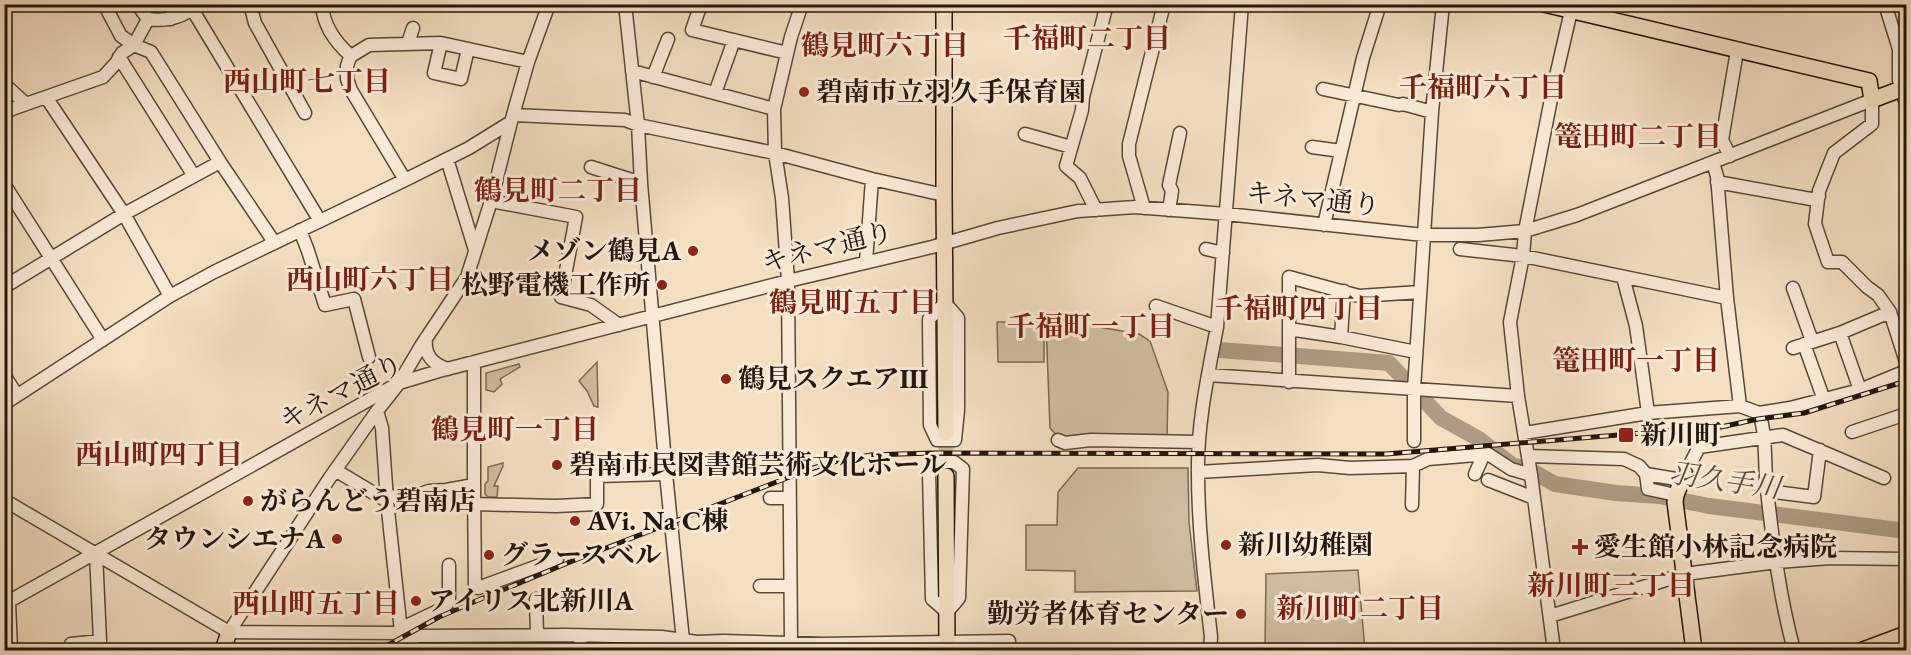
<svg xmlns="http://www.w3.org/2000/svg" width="1911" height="655" font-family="'EB Garamond','Noto Serif JP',serif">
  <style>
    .green { fill: #d0bda2; stroke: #7a6a56; stroke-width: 1.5 }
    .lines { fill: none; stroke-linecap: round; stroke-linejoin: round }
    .river { stroke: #ad9b83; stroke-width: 16 }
    .major-tunnel { stroke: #cab79d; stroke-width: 15; stroke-dasharray: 15 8; stroke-linecap: butt }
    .minor-casing { stroke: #574938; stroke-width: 15 }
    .major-casing { stroke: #23170b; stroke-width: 18 }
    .minor { stroke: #f8ead7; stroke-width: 12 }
    .major { stroke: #f4dfc1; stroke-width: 15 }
    .rail-casing { stroke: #23170b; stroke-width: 5 }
    .rail { stroke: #f8ead7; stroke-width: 3; stroke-dasharray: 9; stroke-linecap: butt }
    .poi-dot { fill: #8f2418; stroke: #f8ead7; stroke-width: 2 }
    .labels { text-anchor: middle; stroke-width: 6; stroke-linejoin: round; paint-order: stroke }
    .poi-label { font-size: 27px; font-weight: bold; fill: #23170b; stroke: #f8ead7; text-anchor: start }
    .street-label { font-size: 27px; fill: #23170b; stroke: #f8ead7 }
    .neighbourhood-label { font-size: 28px; font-weight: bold; fill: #7a1f14; stroke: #f8ead7 }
    .water-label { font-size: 28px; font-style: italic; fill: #5a4c3b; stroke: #f8ead7 }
  </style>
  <rect width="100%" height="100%" fill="#f4dfc1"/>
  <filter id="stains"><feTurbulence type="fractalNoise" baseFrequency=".00333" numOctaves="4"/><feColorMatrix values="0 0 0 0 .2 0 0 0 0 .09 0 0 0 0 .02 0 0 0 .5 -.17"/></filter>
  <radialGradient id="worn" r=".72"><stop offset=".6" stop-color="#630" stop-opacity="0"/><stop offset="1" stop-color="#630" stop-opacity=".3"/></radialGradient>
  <path class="green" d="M 997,322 L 1044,322 L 1044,362 L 998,362 Z
    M 1070,322 L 1139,334 L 1150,341 L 1168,392 L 1167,439 L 1059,438 L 1050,428 L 1046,324 Z
    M 597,362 L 598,407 L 594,406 L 587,391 L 579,381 Z
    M 519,364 L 520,367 L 500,379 L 502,384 L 494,392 L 486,390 L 486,373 Z
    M 503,463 L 503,466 L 494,486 L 498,486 L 497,497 L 488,497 L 485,494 L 485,484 L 488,481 L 488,467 Z
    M 1078,468 L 1188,468 L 1189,522 L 1197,591 L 1075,592 L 1075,571 L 1026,570 L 1026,525 L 1057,525 L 1058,492 Z
    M 1358,570 L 1365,650 L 1265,650 L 1266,574 Z"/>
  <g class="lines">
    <path class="river" d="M 1904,4 L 1906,11
      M 1220,350 L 1389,363 L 1441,418 L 1479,439 L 1513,466 L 1526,468 L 1555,484 L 1616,493 L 1659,496 L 1709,506 L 1906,531"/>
    <path class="major-tunnel" d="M 946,476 L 946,433"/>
    <g class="minor-casing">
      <path id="minor" d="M 137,4 L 148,19 C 167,22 183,17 198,5
        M 250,4 L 255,23 L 305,113
        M 322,4 C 323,25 336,43 351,56
        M 625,4 L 638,125 L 641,183 L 666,474 L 684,650
        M 701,4 L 692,30 L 787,53
        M 1885,4 L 1899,49 L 1899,80 L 1906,104
        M 192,9 L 320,221
        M 148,19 L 134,45 L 151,52 L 220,162 L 274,242
        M 171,19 L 174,4
        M 408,43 L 413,28
        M 441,43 L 434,73 L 461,79 L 468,49
        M 119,57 L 194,176
        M 632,71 L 774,109
        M 653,77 L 668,39
        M 4,84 L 26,104 L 46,97 L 124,214 L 170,296
        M 1323,89 L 1399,105 L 1403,104 L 1432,112
        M 715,93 L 734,40
        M 46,97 L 103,77 L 116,63 L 122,53 L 134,45 L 121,36 L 104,4
        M 4,112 L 26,104
        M 513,115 L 625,120 L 638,125 L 775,153 L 872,179 L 944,195
        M 1025,134 L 1071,147
        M 1312,147 L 1341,151
        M 1730,156 L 1722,140 L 1737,51
        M 447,159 L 475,250
        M 1713,163 L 1717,176 L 1727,298 L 1740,406
        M 591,167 L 641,183
        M 405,180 L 351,90 L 347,79 L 347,66 L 349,60 L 351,56 L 369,45 L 441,43 L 528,62
        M 1717,182 L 1811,199 L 1819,196
        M 4,184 L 103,340
        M 491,201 L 576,217 L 561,297 L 591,305 L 619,325
        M 1144,208 L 1129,156 L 1129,144 L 1164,4
        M 1096,210 L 1080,178 L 1066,166 L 1082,110 L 1083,97 L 1107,4
        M 1169,210 L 1172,191 L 1169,185 L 1180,133
        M 1324,225 L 1363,58 L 1380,4
        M 300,230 L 308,251 L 325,305 L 354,299 L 369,357
        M 1206,249 L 1223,253
        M 1460,249 L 1523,256 L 1727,298
        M 866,262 L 872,179
        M 1623,277 L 1636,326 L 1648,413
        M 4,287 L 124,214 L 220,162
        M 1793,288 L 1812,341
        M 945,303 L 958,318 L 958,410 L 955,440 L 937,440 L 930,425 L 929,319 Z
        M 1156,306 L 1217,327
        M 1289,329 L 1341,337 L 1416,352
        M 1840,333 L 1860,390
        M 1341,337 L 1344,291
        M 426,338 C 424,356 433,364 448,369
        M 1804,344 L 1824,400
        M 1793,348 L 1840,333 L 1890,312
        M 4,375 L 17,395
        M 1208,375 L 1518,396
        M 1289,382 L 1289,277 L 1359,296 L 1420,292
        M 4,404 L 170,296 L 214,272 L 405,180 L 469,148 L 511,122
        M 377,411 L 382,428 L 387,501 L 403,650
        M 1759,413 L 1790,408 L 1860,390 L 1906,371
        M 1852,432 L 1906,414
        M 1524,433 L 1648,413 L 1740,406 L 1759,413 C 1767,435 1764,466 1767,490 C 1773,544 1780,599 1794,650
        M 1058,440 L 1065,443 L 1091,440 L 1199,442
        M 1414,441 L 1414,389 L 1432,112 L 1443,4
        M 1528,456 L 1624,459 L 1639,466 L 1646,474 L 1648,489 L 1676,495
        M 937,462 L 954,462 L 963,469 L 959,598 L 947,612 L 932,599 L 929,472 Z
        M 1413,466 L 1428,459 L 1488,454 L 1511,469 L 1531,475
        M 335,470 L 387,501
        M 1198,472 L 1318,465 L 1350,468 L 1413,466 L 1412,505
        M 1475,474 L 1484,454
        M 1646,474 L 1682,480 L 1699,447 L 1783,435 L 1884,478
        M 1488,480 L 1534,498
        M 474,485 L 474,362
        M 1767,491 L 1814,497 L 1820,450
        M 387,497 L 420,494 L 429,491 L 446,490 L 474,485 L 475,587 L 478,588 L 557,559
        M 770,498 L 789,498
        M 4,500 L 229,632 L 402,633
        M 474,504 L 556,506 L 597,504 L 597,476 L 666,474
        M 760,586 L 789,586
        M 536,599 L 537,635
        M 9,602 L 11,650
        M 4,604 L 399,383 L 439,371 L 788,281 L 932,247 L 998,228 L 1078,211 L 1135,207 L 1226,214 L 1424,235 L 1478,235 L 1525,231 L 1577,215 L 1872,100 L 1872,124 L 1834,153 L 1819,191 L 1815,224 L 1828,262 L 1842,262 L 1867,287 L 1878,295 L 1890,312 L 1906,362
        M 1550,616 L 1685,574 L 1777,562 L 1830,558 L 1906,559
        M 402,628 L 444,608 L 449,601 L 449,565
        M 229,632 L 329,479 L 377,411 L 399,383 L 421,346 L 467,277 L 491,201 L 511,122 L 528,62 L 549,4
        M 580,636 L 581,650
        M 404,641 L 418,636 L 566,635 L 662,637 L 697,642 L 724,641 L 823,644 L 1009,641 L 1007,650
        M 791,642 L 788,281 L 782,198 L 775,153 L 774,109 L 791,37 L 802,4
        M 71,650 L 71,644 L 100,641 L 96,553
        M 1210,650 L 1211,637 C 1205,583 1198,528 1198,473 C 1197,424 1208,375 1217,327 L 1242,4
        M 1554,650 L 1531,475 L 1518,396 L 1510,322 L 1523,256 L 1525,231 L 1553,89 L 1571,11 L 1575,5"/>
    </g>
    <g class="major-casing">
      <path id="major" d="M 944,4 L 944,195 L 946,433
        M 1544,4 L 1869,81 L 1872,100 L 1906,87
        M 946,476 L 947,650
        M 1682,480 L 1676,495 L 1675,502 L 1694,650
        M 223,650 L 229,632
        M 1863,650 L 1906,634"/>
    </g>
    <use href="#minor" class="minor"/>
    <use href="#major" class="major"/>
    <g class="rail-casing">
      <path id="rail" d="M 1721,427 L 1758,419 L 1804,413 L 1906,381
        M 379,650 L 439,617 L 476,601 L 570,562 L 810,469 L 837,461 L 871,455 L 931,453 L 1386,454 L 1727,426"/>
    </g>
    <use href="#rail" class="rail"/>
  </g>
  <g class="poi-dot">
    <circle cx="804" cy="92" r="6"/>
    <circle cx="693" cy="251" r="6"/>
    <circle cx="662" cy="285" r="6"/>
    <circle cx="726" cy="379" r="6"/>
    <rect x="1618" y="427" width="16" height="16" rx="3"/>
    <circle cx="557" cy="465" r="6"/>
    <circle cx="248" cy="501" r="6"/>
    <circle cx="575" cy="521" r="6"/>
    <circle cx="337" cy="539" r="6"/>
    <circle cx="1226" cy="545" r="6"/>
    <path d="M1577 538h6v6h6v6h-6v6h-6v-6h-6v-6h6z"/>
    <circle cx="489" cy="555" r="6"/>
    <circle cx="416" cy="601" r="6"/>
    <circle cx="1241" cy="614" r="6"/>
  </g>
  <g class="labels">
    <g class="poi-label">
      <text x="816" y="101">碧南市立羽久手保育園</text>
      <text x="681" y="260" text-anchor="end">メゾン鶴見A</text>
      <text x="650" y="294" text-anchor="end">松野電機工作所</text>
      <text x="738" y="388">鶴見スクエアⅢ</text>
      <text x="1640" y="444">新川町</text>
      <text x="569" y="474">碧南市民図書館芸術文化ホール</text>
      <text x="260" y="510">がらんどう碧南店</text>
      <text x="587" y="530">AVi. Na C棟</text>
      <text x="325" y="548" text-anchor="end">タウンシエナA</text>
      <text x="1238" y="554">新川幼稚園</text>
      <text x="1594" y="556">愛生館小林記念病院</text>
      <text x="501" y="564">グラースベル</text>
      <text x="428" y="610">アイリス北新川A</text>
      <text x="1229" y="623" text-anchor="end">勤労者体育センター</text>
    </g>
    <g class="street-label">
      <text transform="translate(1313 199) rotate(6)" y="9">キネマ通り</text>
      <text transform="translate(827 247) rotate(-14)" y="9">キネマ通り</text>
      <text transform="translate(341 392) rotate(-27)" y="9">キネマ通り</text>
    </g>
    <g class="neighbourhood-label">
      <text x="1087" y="48">千福町二丁目</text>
      <text x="885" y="55">鶴見町六丁目</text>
      <text x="307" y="91">西山町七丁目</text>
      <text x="1483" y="97">千福町六丁目</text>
      <text x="1638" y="146">篭田町二丁目</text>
      <text x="558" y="200">鶴見町二丁目</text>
      <text x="370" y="289">西山町六丁目</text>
      <text x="853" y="312">鶴見町五丁目</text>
      <text x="1299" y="318">千福町四丁目</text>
      <text x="1091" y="336">千福町一丁目</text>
      <text x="1636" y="370">篭田町一丁目</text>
      <text x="515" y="439">鶴見町一丁目</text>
      <text x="159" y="464">西山町四丁目</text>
      <text x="1611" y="595">新川町三丁目</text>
      <text x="316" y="613">西山町五丁目</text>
      <text x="1360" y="618">新川町二丁目</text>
    </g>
    <g class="water-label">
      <text transform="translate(1725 480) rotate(8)" y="10">羽久手川</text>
    </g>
  </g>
  <rect width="1911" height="655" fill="none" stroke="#f4dfc1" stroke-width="24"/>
  <rect x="6" y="6" width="1899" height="643" fill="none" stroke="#23170b" stroke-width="3"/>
  <rect x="12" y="12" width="1887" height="631" fill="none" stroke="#23170b" stroke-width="1.5"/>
  <rect width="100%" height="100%" filter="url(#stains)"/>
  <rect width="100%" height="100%" fill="url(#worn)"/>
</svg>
